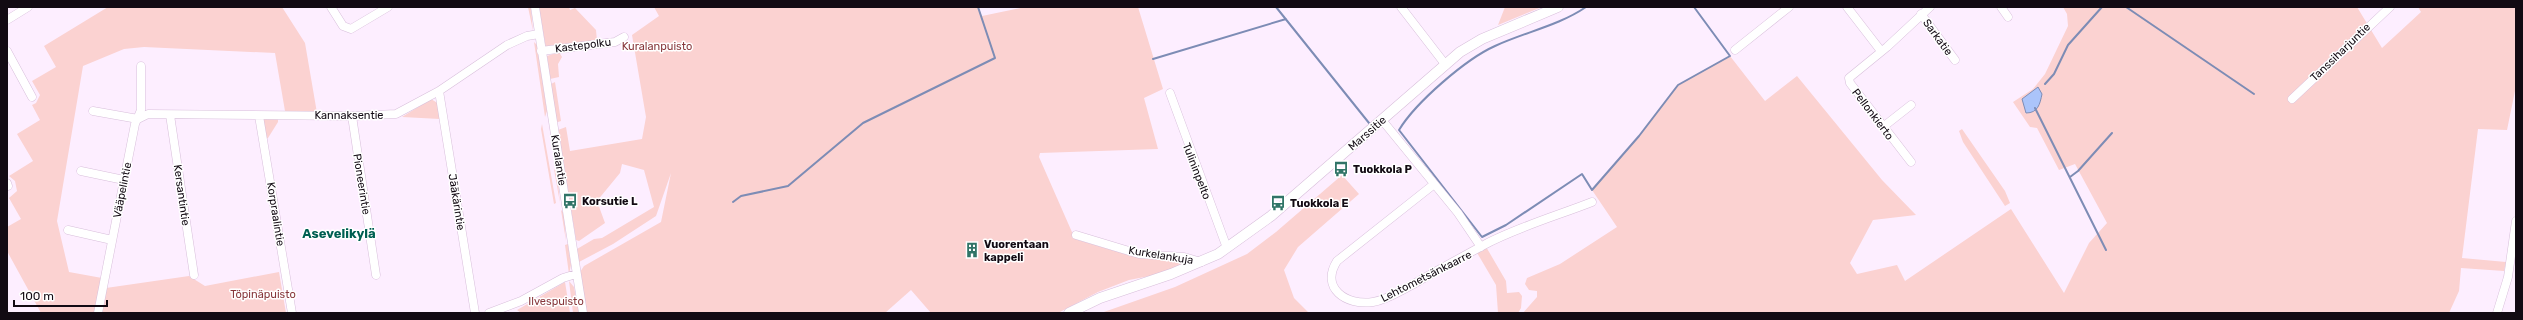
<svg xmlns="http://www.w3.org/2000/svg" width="2523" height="320" font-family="Rubik,sans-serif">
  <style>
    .green { fill: #fbd2d1 }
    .water { fill: #abc4fa; stroke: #7d8cb5 }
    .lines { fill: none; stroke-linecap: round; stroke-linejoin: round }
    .stream { stroke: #7d8cb5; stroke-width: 2 }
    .minor-casing { stroke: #d8bfdb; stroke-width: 9 }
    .major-casing { stroke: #d8bfdb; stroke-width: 11 }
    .minor { stroke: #fff; stroke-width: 8 }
    .major { stroke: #fff; stroke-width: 10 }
    .labels { text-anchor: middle; stroke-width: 3; stroke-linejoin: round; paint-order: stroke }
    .street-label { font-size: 11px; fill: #120a13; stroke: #fff }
    .park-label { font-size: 11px; fill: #88383c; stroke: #fff }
    .poi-label { font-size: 11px; font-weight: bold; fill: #120a13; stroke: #fff; text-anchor: start }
    .quarter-label { font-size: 13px; font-weight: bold; fill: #006052; stroke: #fff }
  </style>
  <rect width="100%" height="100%" fill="#fdeeff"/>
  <path class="green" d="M 108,7 L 282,7 L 305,43 L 317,113 L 285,111 L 275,53 L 144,47 L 124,49 L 83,66 L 57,221 L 69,272 L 102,278 L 96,313 L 41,313 L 7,251 L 7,227 L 21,219 L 9,198 L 17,191 L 15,181 L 9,176 L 33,161 L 17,134 L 40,120 L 32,105 L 36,103 L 40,95 L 32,81 L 56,67 L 44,46 Z
    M 528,7 L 531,7 L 533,31 Z
    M 539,7 L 569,7 L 570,10 L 575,8 L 596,30 L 597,41 L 546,49 Z
    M 654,7 L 978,7 L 982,16 L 1025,7 L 1138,7 L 1163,89 L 1144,98 L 1158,149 L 1040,153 L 1039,157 L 1075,239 L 1135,257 L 1190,261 L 1160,274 L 1129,280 L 1098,292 L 1058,313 L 931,313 L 911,290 L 885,313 L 586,313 L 580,272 L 584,266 L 661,222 L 671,173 L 656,216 L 613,244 L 579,262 L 575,254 L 577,249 L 594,239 L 602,238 L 654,207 L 644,170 L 622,164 L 620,173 L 597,201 L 605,223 L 579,241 L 576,240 L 558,130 L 566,127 L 570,151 L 642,139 L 646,117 L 632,35 L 659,16 Z
    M 1505,7 L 1542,7 L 1498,25 Z
    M 2063,7 L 2357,7 L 2382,48 L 2421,12 L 2418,7 L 2516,7 L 2516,86 L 2507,130 L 2478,129 L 2462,258 L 2506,262 L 2504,271 L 2461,268 L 2459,291 L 2449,313 L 1523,313 L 1537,297 L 1537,291 L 1529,290 L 1525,284 L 1527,278 L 1560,264 L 1617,227 L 1592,190 L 1639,136 L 1678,85 L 1730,56 L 1765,101 L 1797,76 L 1882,180 L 1916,215 L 1873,220 L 1850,263 L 1857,274 L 1897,265 L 1905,281 L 2011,209 L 2064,293 L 2089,243 L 2107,223 L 2075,164 L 2059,170 L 2037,128 L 2030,127 L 2013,102 L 2033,89 L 2045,74 L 2068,26 L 2067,14 Z
    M 534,42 L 537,45 L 547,111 L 545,117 Z
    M 559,52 L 562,57 L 558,64 L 559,77 L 550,79 L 547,56 Z
    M 555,82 L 561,121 L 558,122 L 556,121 L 551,84 Z
    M 431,99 L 439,104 L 440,119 L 402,117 Z
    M 259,116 L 278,116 L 278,122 L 268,138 L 264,140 Z
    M 542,124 L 556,203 L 554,204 L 541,129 Z
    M 1962,129 L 2005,191 L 2010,203 L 2005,206 L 1963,142 L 1959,131 Z
    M 554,169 L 557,172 L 560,203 Z
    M 1342,175 L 1359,194 L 1298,247 L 1284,270 L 1294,298 L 1309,313 L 1101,313 L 1175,287 L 1247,254 L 1276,232 Z
    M 561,210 L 564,213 L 566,241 Z
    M 568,244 L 571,265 L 569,274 L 565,245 Z
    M 1485,245 L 1506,281 L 1507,293 L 1519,292 L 1522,296 L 1521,308 L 1518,313 L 1498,313 L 1496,285 L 1476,251 Z
    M 279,272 L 286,313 L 101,313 L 106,288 L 189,276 L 205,286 Z
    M 569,281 L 574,287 L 579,313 L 573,313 Z
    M 565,282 L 570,313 L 521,313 L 517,310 Z"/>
  <path class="water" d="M 2038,87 L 2042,94 C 2040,104 2038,113 2026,113 L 2022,99 Z"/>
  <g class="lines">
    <path class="stream" d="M 1276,7 L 1369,123
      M 1586,7 C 1558,26 1525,32 1495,46 C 1466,59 1416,102 1399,130 L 1482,237 L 1506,225 L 1582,174 L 1592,190 L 1639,136 L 1678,85 L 1730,56 L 1694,7
      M 2126,7 L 2254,94
      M 1153,59 L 1286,19
      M 2045,84 L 2054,74 L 2068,45 L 2102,7
      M 2035,108 L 2106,250
      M 2070,177 L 2078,171 L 2112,133
      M 733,202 L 741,196 L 788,186 L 863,123 L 995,58 L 978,7"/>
    <g class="minor-casing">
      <path id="minor" d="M 331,7 L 343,26 L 351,29 L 388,7
        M 535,7 L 583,313
        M 1401,7 L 1445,64
        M 1847,7 L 1881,51
        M 2001,7 L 2008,17
        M 1921,14 L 1955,60
        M 7,20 L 28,7
        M 1735,50 L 1789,7
        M 7,51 L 32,97
        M 541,51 L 615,42 L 624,37
        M 439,91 L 475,313
        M 1170,93 L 1227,248
        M 2292,99 L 2390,7
        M 93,111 L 138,119 L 148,114 L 352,116 L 396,114 L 439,91 L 507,45 L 527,36 L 539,34
        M 170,115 L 194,275
        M 259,116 L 292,313
        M 352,116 L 376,275
        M 1382,120 L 1458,213 L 1481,247
        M 1883,127 L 1911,105
        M 1911,162 L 1850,83 L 1849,78 L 1887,47 L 1930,7
        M 81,171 L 124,180
        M 7,183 L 8,186
        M 1433,185 L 1337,261 C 1320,288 1346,306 1373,302 C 1387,300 1400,291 1412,285 C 1436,271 1460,258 1484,245 C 1515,228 1559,215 1592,202
        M 68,230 L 112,240
        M 1076,235 L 1139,254 L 1184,257 L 1201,262
        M 98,313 L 135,124 L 141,110 L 141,66
        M 489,313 L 521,301 L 563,278 L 576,274
        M 2497,313 L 2508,277 L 2516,221"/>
    </g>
    <g class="major-casing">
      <path id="major" d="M 1069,313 L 1100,298 L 1171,274 L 1218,254 L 1271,216 L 1460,52 L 1482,39 L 1558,7"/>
    </g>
    <use href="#minor" class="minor"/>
    <use href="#major" class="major"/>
  </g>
  <defs>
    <g id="bus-bare" transform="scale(1.2)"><path d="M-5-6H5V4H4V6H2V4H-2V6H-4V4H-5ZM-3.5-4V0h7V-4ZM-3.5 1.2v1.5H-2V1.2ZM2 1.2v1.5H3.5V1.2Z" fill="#307467" stroke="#fff" stroke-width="2.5" paint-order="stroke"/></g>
    <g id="building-bare" transform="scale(1.2)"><path d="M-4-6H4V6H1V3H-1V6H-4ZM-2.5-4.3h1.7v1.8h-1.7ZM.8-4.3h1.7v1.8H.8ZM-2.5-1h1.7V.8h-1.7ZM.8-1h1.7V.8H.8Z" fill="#307467" stroke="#fff" stroke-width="2.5" paint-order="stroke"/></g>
  </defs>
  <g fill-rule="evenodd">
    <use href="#bus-bare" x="1341" y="169"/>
    <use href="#bus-bare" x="570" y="201"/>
    <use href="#bus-bare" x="1278" y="203"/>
    <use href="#building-bare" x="972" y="250"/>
  </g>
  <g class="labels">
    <g class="street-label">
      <text transform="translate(1938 37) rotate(54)" y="4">Sarkatie</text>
      <text transform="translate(583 45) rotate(-7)" y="4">Kastepolku</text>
      <text transform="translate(2340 52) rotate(-44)" y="4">Tanssiharjuntie</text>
      <text transform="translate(1873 114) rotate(53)" y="4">Pellonkierto</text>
      <text x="349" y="119">Kannaksentie</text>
      <text transform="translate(1367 133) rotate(-41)" y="4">Marssitie</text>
      <text transform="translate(559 160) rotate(81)" y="4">Kuralantie</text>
      <text transform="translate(1197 171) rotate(69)" y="4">Tulininpelto</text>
      <text transform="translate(362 184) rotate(81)" y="4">Pioneerintie</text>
      <text transform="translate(122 190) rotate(-79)" y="4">Vääpelintie</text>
      <text transform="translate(182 195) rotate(82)" y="4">Kersantintie</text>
      <text transform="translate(457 202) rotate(81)" y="4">Jääkärintie</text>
      <text transform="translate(276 214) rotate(81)" y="4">Korpraalintie</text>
      <text transform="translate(1161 255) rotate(9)" y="4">Kurkelankuja</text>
      <text transform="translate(1426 276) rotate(-27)" y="4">Lehtometsänkaarre</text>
    </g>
    <g class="park-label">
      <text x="657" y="50">Kuralanpuisto</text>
      <text x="263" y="298">Töpinäpuisto</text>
      <text x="556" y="305">Ilvespuisto</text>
    </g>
    <g class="poi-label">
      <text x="1353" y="173">Tuokkola P</text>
      <text x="582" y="205">Korsutie L</text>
      <text x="1290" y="207">Tuokkola E</text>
      <text x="984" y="248">Vuorentaan<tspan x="984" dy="13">kappeli</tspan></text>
    </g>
    <g class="quarter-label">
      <text x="339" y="238">Asevelikylä</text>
    </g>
  </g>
  <rect width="2523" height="320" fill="none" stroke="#120a13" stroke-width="16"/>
  <path d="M14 300v6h93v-6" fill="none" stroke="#120a13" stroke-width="2"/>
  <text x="20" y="300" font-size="12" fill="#120a13" stroke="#ffffff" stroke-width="3" paint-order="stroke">100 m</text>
</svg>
